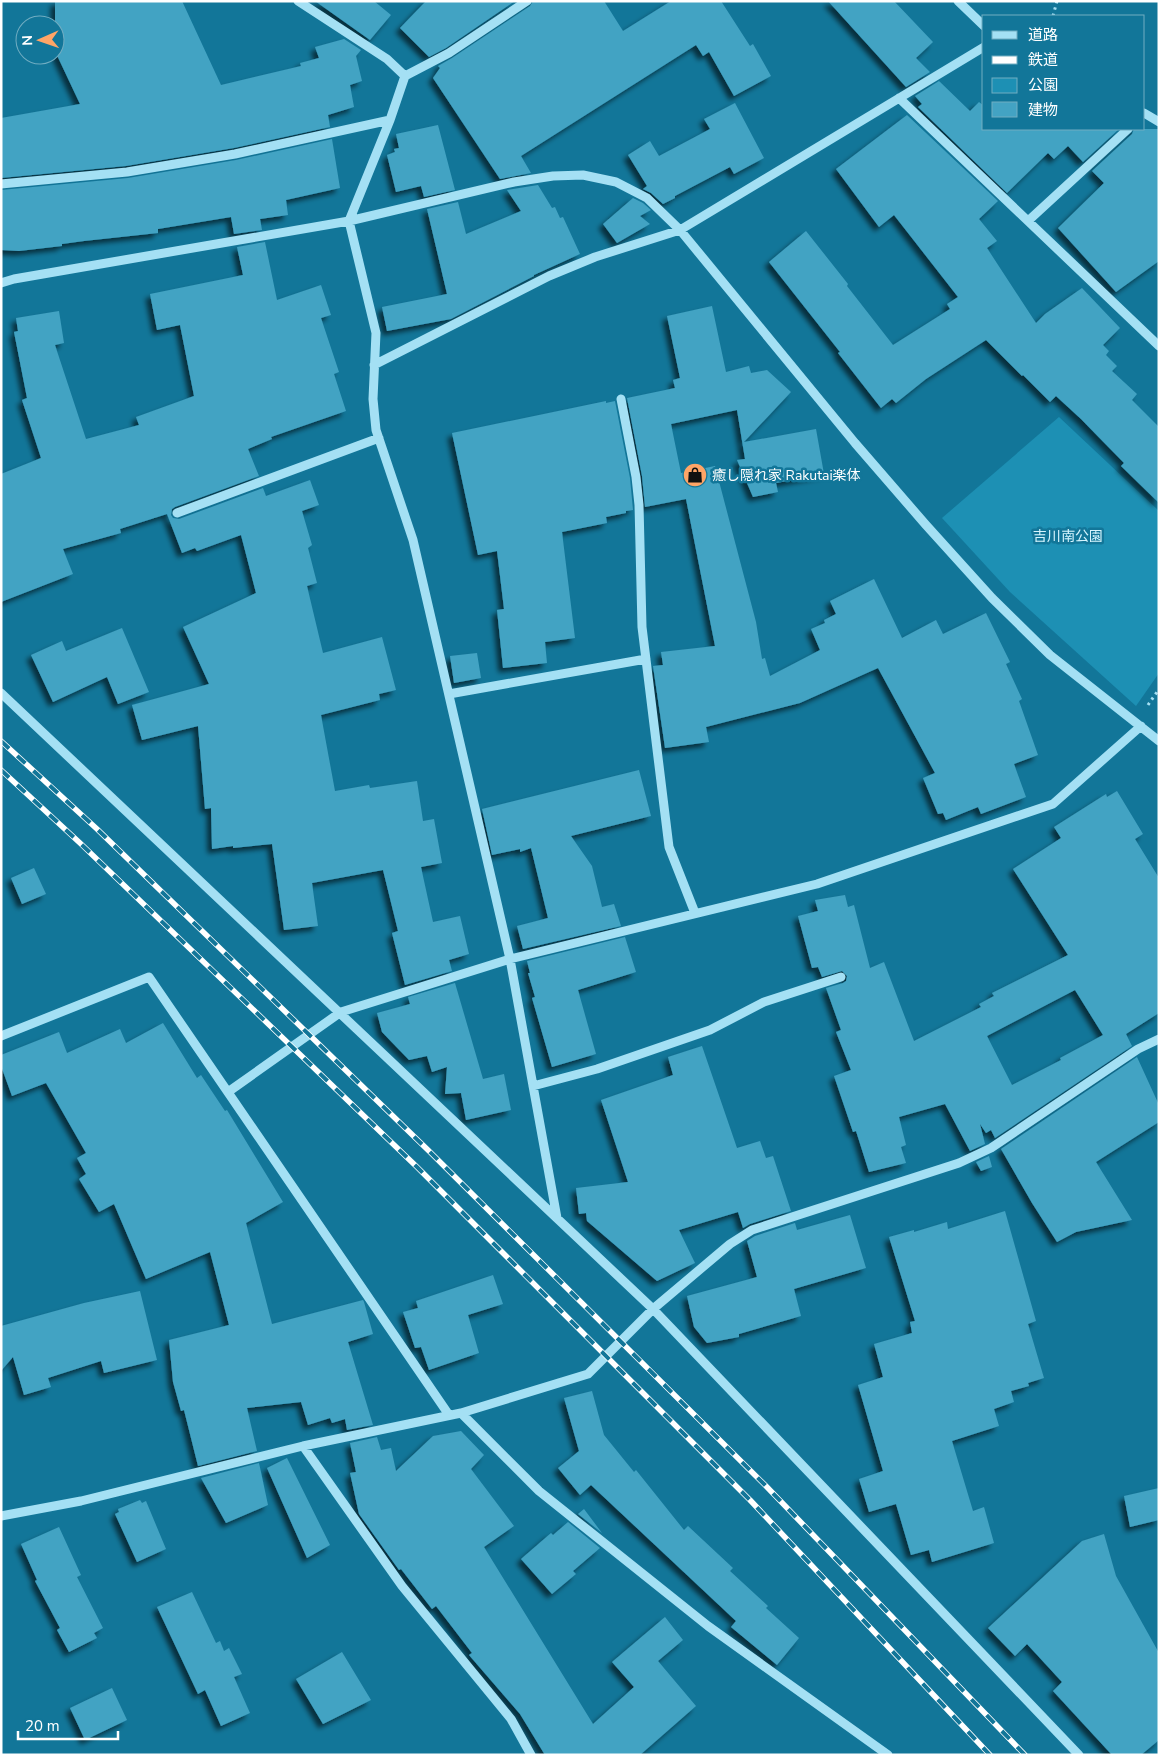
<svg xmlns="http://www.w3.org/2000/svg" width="1160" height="1756" font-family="'Nunito Sans','Noto Sans JP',sans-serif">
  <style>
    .green { fill: #1d90b4 }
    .building { fill: #43a3c3; fill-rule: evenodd; filter: url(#shadow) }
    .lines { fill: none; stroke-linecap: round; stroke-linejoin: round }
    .path { stroke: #a4e0f4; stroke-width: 3; stroke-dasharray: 2.5 4; stroke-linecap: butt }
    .minor { stroke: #a4e0f4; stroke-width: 9 }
    .rail-casing { stroke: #fff; stroke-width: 5.5 }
    .rail { stroke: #127699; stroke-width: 4; stroke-dasharray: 11; stroke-linecap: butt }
    .labels { text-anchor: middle; stroke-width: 5; stroke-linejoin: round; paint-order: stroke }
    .poi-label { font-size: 14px; fill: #fff; stroke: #127699; text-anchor: start }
    .park-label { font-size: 14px; fill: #d6f5fe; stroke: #127699 }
  </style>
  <defs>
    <filter id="shadow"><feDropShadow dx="-4.5" dy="4.5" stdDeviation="2.5" flood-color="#0009"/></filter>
  </defs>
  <rect width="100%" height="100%" fill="#127699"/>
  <path class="green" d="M 1059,417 L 1159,511 L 1159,673 L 1136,706 L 1010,592 L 942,518 Z"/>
  <path class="building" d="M 55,1 L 182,1 L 221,85 L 301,66 L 300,63 L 319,58 L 315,47 L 344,39 L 361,50 L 356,56 L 362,81 L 350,85 L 354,107 L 328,115 L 330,127 L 234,148 L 126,166 L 1,178 L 1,118 L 80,104 L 55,51 Z
    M 315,1 L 374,1 L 391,15 L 370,40 Z
    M 426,1 L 515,1 L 446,48 L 429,57 L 400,28 Z
    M 533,1 L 604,1 L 623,31 L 671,1 L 721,1 L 750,46 L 753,44 L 771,76 L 734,96 L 709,52 L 703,56 L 696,45 L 521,156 L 531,173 L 500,179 L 433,78 L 440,68 L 438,66 L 452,58 L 530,6 Z
    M 828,1 L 894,1 L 933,42 L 916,58 L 930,72 L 906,87 Z
    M 939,81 L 970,111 L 979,102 L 984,106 L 984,129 L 1006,129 L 1007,130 L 1008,129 L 1119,129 L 1083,162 L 1068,146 L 1054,159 L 1048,153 L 1007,193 L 918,107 L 922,104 L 915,96 Z
    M 735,103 L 764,158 L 734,174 L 730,167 L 675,196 L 675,198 L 663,204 L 651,193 L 643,189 L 647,186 L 628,155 L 650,141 L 659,156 L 710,129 L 704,119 Z
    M 907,115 L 998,201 L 979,219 L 997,241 L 987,248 L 1036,323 L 1045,314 L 1082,288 L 1120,328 L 1103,345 L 1109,351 L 1106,355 L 1117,366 L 1112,371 L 1137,394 L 1132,400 L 1159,427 L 1159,503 L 1121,466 L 1124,463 L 1081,419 L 1056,396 L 1050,402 L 1023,375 L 1022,376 L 986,340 L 926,379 L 896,403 L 892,399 L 881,408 L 838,353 L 840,352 L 769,262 L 806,231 L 848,284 L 847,286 L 893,345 L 950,309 L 947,304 L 958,297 L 894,215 L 879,227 L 836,169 Z
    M 438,125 L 455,190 L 424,197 L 421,186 L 396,192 L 387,155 L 395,152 L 394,149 L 399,148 L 396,134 Z
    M 1134,129 L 1159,129 L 1159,261 L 1116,292 L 1058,228 L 1104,183 L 1092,171 L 1132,134 Z
    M 332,139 L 340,188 L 286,200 L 288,215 L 260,219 L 262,230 L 234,234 L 231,217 L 158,229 L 158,233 L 84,241 L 62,244 L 62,246 L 19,251 L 1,250 L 1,190 L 128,178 L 236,160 Z
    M 538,185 L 552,208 L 555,207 L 560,218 L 563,217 L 580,254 L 534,275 L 534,276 L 451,319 L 387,331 L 382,307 L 447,294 L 427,209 L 458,202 L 466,234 L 521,211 L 507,190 Z
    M 633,198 L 643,203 L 651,210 L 640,216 L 650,224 L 617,243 L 603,224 Z
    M 265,242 L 277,300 L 321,285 L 331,315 L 321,318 L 339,372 L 334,374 L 346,411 L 271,437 L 272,439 L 248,449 L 259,476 L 175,507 L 172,509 L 171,515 L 173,518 L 179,519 L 263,488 L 266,496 L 310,480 L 319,505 L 302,511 L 312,545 L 308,548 L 317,583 L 307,586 L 323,653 L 382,637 L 396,690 L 379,694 L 380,700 L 321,715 L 335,791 L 369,785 L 370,788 L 417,781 L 423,821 L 434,819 L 442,863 L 421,867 L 433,922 L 460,916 L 469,954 L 449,960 L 452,971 L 405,985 L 392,933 L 398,931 L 383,870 L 312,883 L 318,926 L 284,930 L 272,844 L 233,848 L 233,846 L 212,849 L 211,808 L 205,809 L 198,726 L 142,740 L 132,705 L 209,684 L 183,627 L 256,593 L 241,535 L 197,551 L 195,548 L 182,553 L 167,514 L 120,529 L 121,533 L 63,549 L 73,574 L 1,602 L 1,474 L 41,458 L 22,400 L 27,398 L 14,332 L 18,331 L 16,318 L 59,311 L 64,343 L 55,345 L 86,439 L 139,425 L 136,417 L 194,396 L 180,325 L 157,330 L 150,294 L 243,275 L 237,247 Z
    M 712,306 L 726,372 L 749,366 L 751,373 L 767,370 L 791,392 L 744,442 L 816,429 L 824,474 L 776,483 L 778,492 L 753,497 L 737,460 L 745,459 L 737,410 L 671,424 L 681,473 L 715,466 L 756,622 L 762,659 L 765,658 L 770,676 L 820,650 L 811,629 L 825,623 L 824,620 L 836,614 L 830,601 L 874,579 L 902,638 L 936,620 L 943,634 L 986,613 L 1010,662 L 1006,664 L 1022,699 L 1019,701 L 1038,755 L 1014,764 L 1026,797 L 981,814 L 978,807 L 946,820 L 943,813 L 938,814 L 923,778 L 935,773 L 878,668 L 800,703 L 706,727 L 709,742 L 665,748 L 653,666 L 663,665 L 661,652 L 715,646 L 686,499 L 645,507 L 642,476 L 627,398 L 675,388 L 673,380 L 680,378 L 667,316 Z
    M 606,401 L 606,403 L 615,401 L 630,478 L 633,510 L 626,511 L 626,513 L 606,517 L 607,523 L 562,532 L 575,638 L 545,642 L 547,663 L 503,668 L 497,610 L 504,609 L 497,551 L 478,555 L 452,433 Z
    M 122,628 L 149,692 L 118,704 L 107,677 L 53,702 L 31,655 L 62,641 L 66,651 Z
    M 477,653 L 481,678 L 454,683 L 450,656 Z
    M 639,770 L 651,816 L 571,836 L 592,866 L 602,907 L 614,904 L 621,926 L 523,949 L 517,926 L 548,918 L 531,848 L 520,852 L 520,849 L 492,855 L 482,809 Z
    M 1117,791 L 1143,834 L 1135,839 L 1159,878 L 1159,1013 L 1126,1034 L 1132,1046 L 995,1138 L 991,1130 L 986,1133 L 980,1124 L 985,1144 L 970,1151 L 945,1104 L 899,1117 L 906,1145 L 901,1147 L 906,1163 L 869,1172 L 856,1131 L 853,1132 L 834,1076 L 851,1070 L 836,1032 L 841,1030 L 826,988 L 843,983 L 846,981 L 847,976 L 842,971 L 822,977 L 818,967 L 812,968 L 798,916 L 818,911 L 815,900 L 845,895 L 848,907 L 854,905 L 870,968 L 884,962 L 914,1041 L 981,1007 L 979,1004 L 994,996 L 992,993 L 1068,955 L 1013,869 L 1061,838 L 1054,827 L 1106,794 L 1107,797 ZM 1075,990 L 1103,1035 L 1060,1058 L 1061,1060 L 1012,1085 L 987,1036 Z
    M 34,868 L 46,894 L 22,904 L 11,878 Z
    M 625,937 L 636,972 L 578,990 L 596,1054 L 552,1067 L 532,998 L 535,997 L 528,973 L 530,973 L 527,961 Z
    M 455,983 L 483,1079 L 504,1074 L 511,1110 L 466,1120 L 461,1093 L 445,1094 L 447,1067 L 432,1072 L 427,1056 L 409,1060 L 382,1032 L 377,1013 L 410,1004 L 408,997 Z
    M 163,1023 L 197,1078 L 201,1075 L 225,1111 L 227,1110 L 283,1202 L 246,1223 L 272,1324 L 363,1300 L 364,1302 L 373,1334 L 348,1342 L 373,1425 L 347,1430 L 345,1419 L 332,1423 L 330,1418 L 308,1425 L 301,1402 L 247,1408 L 257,1451 L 198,1466 L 184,1410 L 181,1411 L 173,1382 L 169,1340 L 229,1325 L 210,1252 L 146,1279 L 114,1204 L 99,1212 L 79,1179 L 86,1174 L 77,1158 L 86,1153 L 46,1083 L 12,1096 L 1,1066 L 1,1055 L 59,1032 L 67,1053 L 120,1029 L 126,1043 Z
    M 702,1046 L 737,1148 L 760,1141 L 766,1158 L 773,1156 L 791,1211 L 750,1224 L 743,1228 L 738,1212 L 679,1230 L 695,1263 L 657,1281 L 587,1221 L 586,1213 L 579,1214 L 576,1188 L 628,1182 L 601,1100 L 673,1075 L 668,1057 Z
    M 1137,1057 L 1159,1105 L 1159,1122 L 1096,1162 L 1132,1220 L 1076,1232 L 1057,1242 L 1032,1203 L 1001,1149 Z
    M 989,1156 L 992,1167 L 981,1171 L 976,1162 Z
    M 1005,1211 L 1036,1321 L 1028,1324 L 1044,1378 L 1028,1383 L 1029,1386 L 1011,1391 L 1014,1402 L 994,1409 L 999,1426 L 952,1441 L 973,1511 L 984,1507 L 994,1543 L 932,1562 L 929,1550 L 911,1555 L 896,1504 L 869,1512 L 859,1479 L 883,1471 L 858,1385 L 883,1377 L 874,1344 L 912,1333 L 910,1322 L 915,1321 L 889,1237 L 914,1230 L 914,1232 L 947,1222 L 948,1229 Z
    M 850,1215 L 866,1268 L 794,1289 L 801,1316 L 739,1334 L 739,1337 L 707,1343 L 694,1327 L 687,1296 L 757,1277 L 747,1241 L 755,1236 L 795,1223 L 797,1230 Z
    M 493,1275 L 503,1304 L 468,1315 L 479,1353 L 429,1370 L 421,1347 L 415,1348 L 403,1312 L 418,1308 L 416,1301 Z
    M 140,1291 L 157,1360 L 104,1373 L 101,1361 L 48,1378 L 51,1387 L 24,1395 L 13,1357 L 1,1371 L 1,1326 L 84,1303 Z
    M 592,1391 L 604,1435 L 634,1472 L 636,1470 L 684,1530 L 688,1526 L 733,1568 L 730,1571 L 768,1606 L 766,1608 L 799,1638 L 777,1665 L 731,1627 L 736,1621 L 591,1485 L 580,1495 L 558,1468 L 579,1451 L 564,1398 Z
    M 461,1431 L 484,1455 L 471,1469 L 514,1526 L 484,1547 L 593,1724 L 634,1687 L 612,1662 L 665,1617 L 683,1640 L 658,1661 L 696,1706 L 640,1755 L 545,1755 L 520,1714 L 469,1655 L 472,1653 L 436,1606 L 432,1609 L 401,1569 L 399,1570 L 359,1514 L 350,1473 L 356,1472 L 350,1443 L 377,1437 L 381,1450 L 391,1448 L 396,1471 L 433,1436 Z
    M 287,1458 L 330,1545 L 307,1558 L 267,1468 Z
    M 259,1463 L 268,1505 L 226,1523 L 201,1478 Z
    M 1159,1488 L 1159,1520 L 1130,1527 L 1124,1496 Z
    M 140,1500 L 142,1503 L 146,1501 L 166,1549 L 137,1562 L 115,1514 L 119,1512 L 118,1509 Z
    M 584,1509 L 602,1533 L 578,1514 Z
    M 568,1522 L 600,1548 L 573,1571 L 576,1574 L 552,1594 L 521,1559 L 551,1533 L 553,1535 Z
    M 59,1527 L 81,1575 L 77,1577 L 103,1628 L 94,1633 L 97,1638 L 69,1652 L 57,1630 L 60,1628 L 35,1581 L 37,1580 L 21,1544 Z
    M 1104,1534 L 1116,1576 L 1159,1653 L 1159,1740 L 1141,1755 L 1112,1755 L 1053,1691 L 1062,1682 L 1027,1644 L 1015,1656 L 988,1628 L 1082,1541 Z
    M 192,1592 L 216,1643 L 220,1641 L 224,1651 L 229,1648 L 242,1674 L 234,1677 L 250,1713 L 221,1726 L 205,1690 L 198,1694 L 157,1607 Z
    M 342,1652 L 371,1700 L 323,1724 L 296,1679 Z
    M 112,1688 L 127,1720 L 85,1740 L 70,1708 Z"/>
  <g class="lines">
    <path class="path" d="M 1053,16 L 1057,1
      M 1148,705 L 1159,689"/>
    <path class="minor" d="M 298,1 L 387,59 L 405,76 L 390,120 L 349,221 L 376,333 L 373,399 L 376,430 L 413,540 L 510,959 L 557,1218
      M 958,1 L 984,26
      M 405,76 L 449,53 L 527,1
      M 899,98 L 1159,346
      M 1144,113 L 1159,122
      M 1,184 L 127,172 L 235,154 L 390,120
      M 1028,221 L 1128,129
      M 1,283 L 14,279 L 349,221 L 514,182 L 553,176 L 583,175 L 616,182 L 647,198 L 680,230 L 855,443 L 926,525 L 992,598 L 1050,655 L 1159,741
      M 374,365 L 549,276 L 595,257 L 680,230 L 984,47
      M 621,399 L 636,477 L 639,505 L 642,627 L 669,847 L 695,913
      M 177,513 L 379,438
      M 1,693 L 653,1309 L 1079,1755
      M 449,694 L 646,659
      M 1,1036 L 149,977 L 449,1415
      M 533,1086 L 597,1069 L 710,1030 L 764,1002 L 841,977
      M 228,1092 L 341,1012 L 510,959 L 817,884 L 1053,804 L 1141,726
      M 461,1413 L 539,1491 L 708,1626 L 888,1755
      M 303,1446 L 402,1586 L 511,1719 L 531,1755
      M 1,1516 L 81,1501 L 303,1446 L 461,1413 L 588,1374 L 653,1309 L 730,1244 L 752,1230 L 959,1163 L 991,1148 L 1138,1049 L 1159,1039"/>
    <g class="rail-casing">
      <path id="rail" d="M 1,741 L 97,829 L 429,1151 L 765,1485 L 1025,1755
        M 1,770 L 80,843 L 417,1167 L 750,1500 L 990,1755"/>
    </g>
    <use href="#rail" class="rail"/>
  </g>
  <defs>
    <g id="shop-disc" transform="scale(1.25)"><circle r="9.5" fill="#ffa567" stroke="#127699"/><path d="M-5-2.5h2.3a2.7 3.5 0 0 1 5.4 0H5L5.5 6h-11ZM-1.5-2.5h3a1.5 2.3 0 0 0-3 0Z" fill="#111"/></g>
  </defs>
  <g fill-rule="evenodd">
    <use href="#shop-disc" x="695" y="475"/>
  </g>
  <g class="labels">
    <g class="poi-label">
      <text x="712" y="480">癒し隠れ家 Rakutai楽体</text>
    </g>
    <g class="park-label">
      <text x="1068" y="541">吉川南公園</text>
    </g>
  </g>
  <rect width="1160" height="1756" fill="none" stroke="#ffffff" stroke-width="5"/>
  <rect x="982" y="15" width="162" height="115" fill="#127699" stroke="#71adc2"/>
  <rect x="992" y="31" width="25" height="8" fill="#a4e0f4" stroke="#71adc2"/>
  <text x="1028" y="40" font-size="15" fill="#ffffff">道路</text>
  <rect x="992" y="56" width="25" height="8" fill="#ffffff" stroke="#71adc2"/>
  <text x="1028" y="65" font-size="15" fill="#ffffff">鉄道</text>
  <rect x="992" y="78" width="25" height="15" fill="#1d90b4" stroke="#71adc2"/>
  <text x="1028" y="90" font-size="15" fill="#ffffff">公園</text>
  <rect x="992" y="102" width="25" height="15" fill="#43a3c3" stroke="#71adc2"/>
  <text x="1028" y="115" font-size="15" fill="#ffffff">建物</text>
  <g transform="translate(40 40) rotate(268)"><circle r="24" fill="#127699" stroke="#71adc2"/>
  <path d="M0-4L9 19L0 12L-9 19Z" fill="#ffa567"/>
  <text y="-8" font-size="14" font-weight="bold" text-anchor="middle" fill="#ffffff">N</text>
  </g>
  <path d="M18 1731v8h100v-8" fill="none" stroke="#ffffff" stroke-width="2.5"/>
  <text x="25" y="1731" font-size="15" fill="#ffffff" stroke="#127699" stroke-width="4" paint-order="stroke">20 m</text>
</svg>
